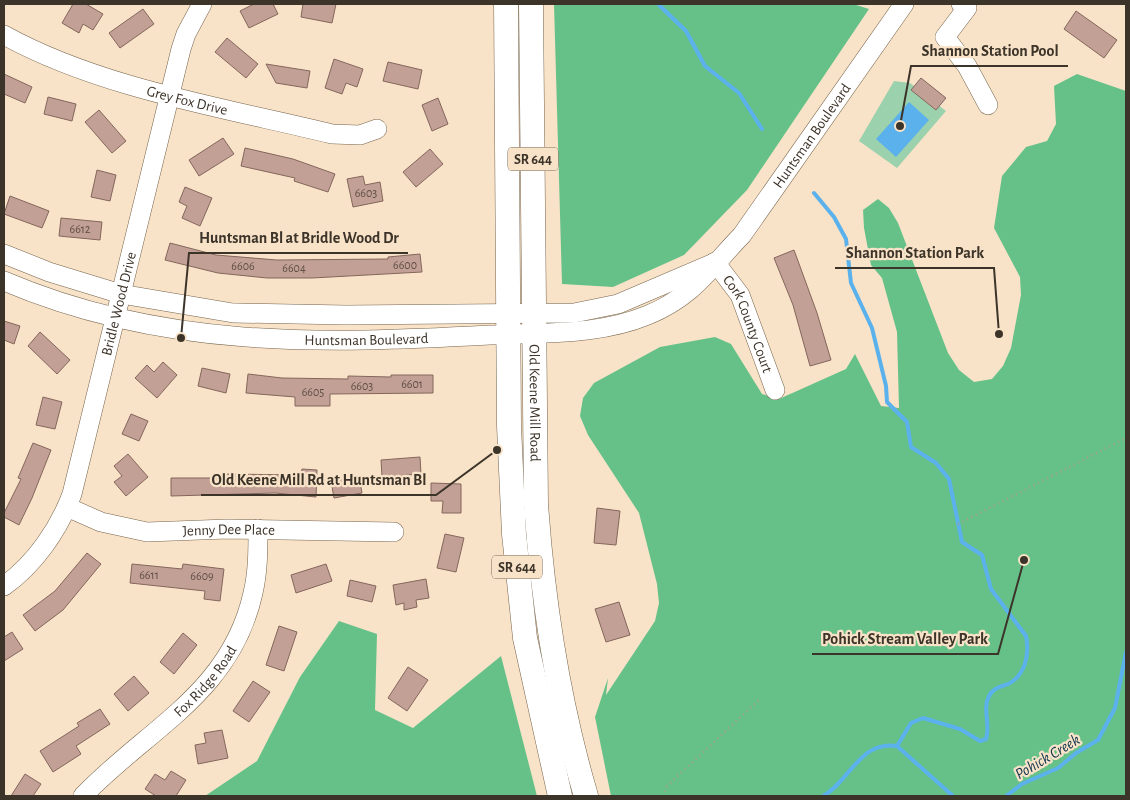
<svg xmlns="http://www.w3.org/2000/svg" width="1130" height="800" font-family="'Alegreya Sans',sans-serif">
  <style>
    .green { fill: #9cd1ad }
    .forest { fill: #66c189 }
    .water { fill: #5bb1ec }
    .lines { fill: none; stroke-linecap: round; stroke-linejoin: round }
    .stream { stroke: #5bb1ec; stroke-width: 4 }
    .building { fill: #c2a096; stroke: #84665c }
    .minor-casing { stroke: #76644c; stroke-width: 20 }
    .major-casing { stroke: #76644c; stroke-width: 25 }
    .path { stroke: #ac9c88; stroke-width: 2.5; stroke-dasharray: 1 4; stroke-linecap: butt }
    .minor { stroke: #fff; stroke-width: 19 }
    .major { stroke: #fff; stroke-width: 24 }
    .labels { text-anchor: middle; stroke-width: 4.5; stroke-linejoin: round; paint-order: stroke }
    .number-label { font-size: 12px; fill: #5e4e44 }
    .shield { fill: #f8e3c8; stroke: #746859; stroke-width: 1 }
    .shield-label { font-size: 14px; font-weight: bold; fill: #3c3329 }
    .street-label { font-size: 15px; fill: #3c3329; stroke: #f8e3c8 }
    .water-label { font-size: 16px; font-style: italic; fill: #10354d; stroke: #f8e3c8 }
    .leader { fill: none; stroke: #3c3329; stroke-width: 2 }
    .callout-dot { fill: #3c3329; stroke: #f8e3c8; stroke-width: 2 }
    .callout-label { font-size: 16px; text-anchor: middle; font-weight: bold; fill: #3c3329; stroke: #f8e3c8; stroke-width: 4.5; stroke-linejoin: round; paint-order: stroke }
  </style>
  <rect width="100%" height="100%" fill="#f8e3c8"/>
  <path class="green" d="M 894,81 L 910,83 L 946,111 L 897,168 L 859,141 Z"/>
  <path class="forest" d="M 554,4 L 853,4 L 869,9 L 747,190 L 684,255 L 613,287 L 562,284 Z
    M 1077,74 L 1126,91 L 1126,796 L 611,796 L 595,717 L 608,678 L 606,695 L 655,621 L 659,603 L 657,584 L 639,513 L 588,435 L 580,416 L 583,398 L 594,383 L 660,347 L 715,337 L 731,344 L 762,394 L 779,399 L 846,369 L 855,354 L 881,406 L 899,408 L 897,332 L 882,278 L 871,265 L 864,228 L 863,210 L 878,199 L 889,208 L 898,223 L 948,353 L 959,370 L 974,382 L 992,379 L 1003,366 L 1011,348 L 1021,295 L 1020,277 L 994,228 L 1002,176 L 1026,147 L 1047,141 L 1056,124 L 1054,86 Z
    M 339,621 L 377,634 L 375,710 L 413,728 L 501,656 L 537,796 L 205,796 L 257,761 L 300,677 Z"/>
  <path class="water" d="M 909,102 L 929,120 L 896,157 L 876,139 Z"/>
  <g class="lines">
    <path class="stream" d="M 658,4 L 686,31 L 705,66 L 739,93 L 762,129
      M 814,193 L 834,217 L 846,239 L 851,283 L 872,328 L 886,386 L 887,402 L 907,422 L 911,447 L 936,463 L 949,479 L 962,542 L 982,555 L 991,589 L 1026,636 C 1030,654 1025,676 1008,684 C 1000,687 993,688 989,696 C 982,709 991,726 986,739 L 980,741 L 960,729 L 923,718 L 911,723 L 897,746
      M 823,796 C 850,781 860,740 897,746 L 953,796
      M 1006,796 L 1022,784 L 1058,768 L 1076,753 L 1098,740 L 1115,708 L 1126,652"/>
  </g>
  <path class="building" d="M 73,4 L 86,4 L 103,14 L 93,30 L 83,24 L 79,33 L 62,23 Z
    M 254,4 L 273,4 L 278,14 L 249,28 L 240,11 Z
    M 303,4 L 336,4 L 332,23 L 301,17 Z
    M 143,9 L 154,24 L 120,48 L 109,33 Z
    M 1076,11 L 1117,40 L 1104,58 L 1064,29 Z
    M 227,38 L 258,64 L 246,78 L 215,52 Z
    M 334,59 L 363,69 L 357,87 L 346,83 L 342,94 L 325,88 Z
    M 388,62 L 422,70 L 418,89 L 383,81 Z
    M 266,64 L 310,71 L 307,88 L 276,83 Z
    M 4,74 L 32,87 L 25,103 L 4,94 Z
    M 921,78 L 946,98 L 936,110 L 911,90 Z
    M 48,97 L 76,104 L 72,121 L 44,114 Z
    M 438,98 L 448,124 L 432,131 L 422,105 Z
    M 99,110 L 126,141 L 112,153 L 85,122 Z
    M 223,138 L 234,154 L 199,176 L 189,160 Z
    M 245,148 L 293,159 L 335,174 L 328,192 L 294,181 L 295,178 L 241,166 Z
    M 430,149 L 443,164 L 416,187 L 403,172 Z
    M 97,170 L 116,175 L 110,201 L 91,197 Z
    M 363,176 L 365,185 L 380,182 L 383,201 L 353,207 L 347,179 Z
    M 185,187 L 212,198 L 200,226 L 182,218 L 187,206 L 179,202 Z
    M 10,196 L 49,211 L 42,228 L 4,214 Z
    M 61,218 L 102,222 L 100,240 L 59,236 Z
    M 170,243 L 216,255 L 277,260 L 388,259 L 388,257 L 420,254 L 422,272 L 312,278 L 267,278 L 218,273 L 165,260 Z
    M 794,250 L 817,313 L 831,360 L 810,366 L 793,305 L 774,258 Z
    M 4,321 L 20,326 L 14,344 L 4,340 Z
    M 40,332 L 70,360 L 57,374 L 28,346 Z
    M 163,362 L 177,375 L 157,398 L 135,378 L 147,365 L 154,372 Z
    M 202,368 L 230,374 L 226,393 L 198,386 Z
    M 248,374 L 282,378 L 348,379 L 348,376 L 391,377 L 391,375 L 433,375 L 433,393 L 330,394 L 330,406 L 295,406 L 295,397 L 246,393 Z
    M 43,397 L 62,402 L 55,429 L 36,425 Z
    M 131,414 L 148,421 L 139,441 L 122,434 Z
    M 33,443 L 51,450 L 32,498 L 19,525 L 4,517 L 4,513 L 21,479 L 18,478 Z
    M 128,454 L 148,477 L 126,496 L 114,482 L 122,476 L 114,466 Z
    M 420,457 L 421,474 L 382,477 L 381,460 Z
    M 302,469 L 317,470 L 316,497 L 275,493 L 171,496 L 171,478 L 225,478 L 225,474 L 301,475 Z
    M 359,476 L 362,493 L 334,498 L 331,481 Z
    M 431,483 L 461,484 L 461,513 L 442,513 L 443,501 L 431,501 Z
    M 597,508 L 620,511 L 616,545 L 594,543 Z
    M 445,534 L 464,538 L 456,572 L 437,568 Z
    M 87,553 L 101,564 L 63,610 L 35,631 L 23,615 L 55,591 Z
    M 132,564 L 182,569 L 183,564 L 224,569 L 220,601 L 204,599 L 205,591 L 130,583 Z
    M 326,564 L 332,581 L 296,593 L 291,575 Z
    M 426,579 L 429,598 L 416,600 L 417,607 L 404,610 L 404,603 L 396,605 L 393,585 Z
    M 350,580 L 376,586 L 372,602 L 347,596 Z
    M 619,602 L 630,635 L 606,642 L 595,609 Z
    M 279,626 L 297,632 L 284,671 L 266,665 Z
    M 12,632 L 23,649 L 4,661 L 4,637 Z
    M 183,633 L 197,645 L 174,674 L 160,662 Z
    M 408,667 L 428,680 L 407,711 L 388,698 Z
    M 134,676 L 149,693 L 128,711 L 114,694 Z
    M 253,681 L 270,692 L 249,722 L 233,711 Z
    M 100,709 L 110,724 L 76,746 L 81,754 L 53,772 L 40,751 L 79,726 L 77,723 Z
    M 222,730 L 228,758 L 198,764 L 195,745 L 206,743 L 204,733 Z
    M 171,771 L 186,780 L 176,796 L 156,796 L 145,789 L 155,774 L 165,780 Z
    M 25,774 L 41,784 L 33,796 L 11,796 Z"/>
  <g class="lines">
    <g class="minor-casing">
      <g id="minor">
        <path d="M 961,4 L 967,8 L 945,37 L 967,66 L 988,105"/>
        <path id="s1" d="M 4,35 C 100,88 225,108 332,134 L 360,135 L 377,129"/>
        <path d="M 4,254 L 49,272 L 121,294 L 233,313 L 346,315 L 574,313 L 618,304 L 714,263"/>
        <path id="s2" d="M 715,262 L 740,295 L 775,390"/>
        <path id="s3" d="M 4,281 C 163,349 321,344 490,335 C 544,332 597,336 648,315 C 694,296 709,269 742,235 L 904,4"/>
        <path id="s4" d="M 67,507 L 101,522 L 147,532 L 227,529 L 394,532"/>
        <path id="s5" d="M 4,586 C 35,564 59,529 72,494 L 181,49 L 186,34 L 202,4"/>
        <path id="s6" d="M 83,796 C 148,728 231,693 253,593 C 258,572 258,550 258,529"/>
      </g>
    </g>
    <g class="major-casing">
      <g id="major">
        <path d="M 506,4 L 509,426 L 514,534 L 525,638 L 560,796"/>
        <path id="s7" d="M 531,4 L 536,504 C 543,603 558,701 586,796"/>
      </g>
    </g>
    <path class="path" d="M 958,524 L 1126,438
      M 663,796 L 667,786 L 760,699"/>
    <use href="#minor" class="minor"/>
    <use href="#major" class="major"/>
  </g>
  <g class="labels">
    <g class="number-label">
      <text x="366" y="197">6603</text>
      <text x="80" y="233">6612</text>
      <text x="405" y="269">6600</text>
      <text x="243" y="270">6606</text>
      <text x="294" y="272">6604</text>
      <text x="412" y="388">6601</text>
      <text x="362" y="390">6603</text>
      <text x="313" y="396">6605</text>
      <text x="149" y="579">6611</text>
      <text x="202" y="580">6609</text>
    </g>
    <g class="shield">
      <rect x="508" y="147.5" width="50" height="23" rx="4"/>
      <rect x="492" y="555.5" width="50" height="23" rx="4"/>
    </g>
    <g class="shield-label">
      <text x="533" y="164">SR 644</text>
      <text x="517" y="572">SR 644</text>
    </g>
    <g class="street-label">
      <text dy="5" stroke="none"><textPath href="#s1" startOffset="195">Grey Fox Drive</textPath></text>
      <text dy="5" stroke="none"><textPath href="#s3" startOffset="900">Huntsman Boulevard</textPath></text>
      <text dy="5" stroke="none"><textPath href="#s5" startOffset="312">Bridle Wood Drive</textPath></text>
      <text dy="5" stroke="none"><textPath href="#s2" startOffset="71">Cork County Court</textPath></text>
      <text dy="5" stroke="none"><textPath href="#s3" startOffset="370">Huntsman Boulevard</textPath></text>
      <text dy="5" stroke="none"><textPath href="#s7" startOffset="399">Old Keene Mill Road</textPath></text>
      <text dy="5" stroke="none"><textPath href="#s4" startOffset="166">Jenny Dee Place</textPath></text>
      <text dy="5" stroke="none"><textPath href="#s6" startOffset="168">Fox Ridge Road</textPath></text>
    </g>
    <g class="water-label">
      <text transform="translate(1047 756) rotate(-31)" y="6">Pohick Creek</text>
    </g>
  </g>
  <path class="leader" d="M900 126L911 66H1068M181 338L189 253H408M999 334L994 268H835M497 450L436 495H201M1024 560L998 654H812"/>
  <g class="callout-dot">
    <circle cx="900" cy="126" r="5"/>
    <circle cx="181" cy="338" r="5"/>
    <circle cx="999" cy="334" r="5"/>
    <circle cx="497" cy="450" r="5"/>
    <circle cx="1024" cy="560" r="5"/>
  </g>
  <g class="callout-label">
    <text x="990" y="56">Shannon Station Pool</text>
    <text x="299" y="243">Huntsman Bl at Bridle Wood Dr</text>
    <text x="915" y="258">Shannon Station Park</text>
    <text x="319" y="485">Old Keene Mill Rd at Huntsman Bl</text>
    <text x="905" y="644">Pohick Stream Valley Park</text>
  </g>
  <rect width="1130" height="800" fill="none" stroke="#3c3329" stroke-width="10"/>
</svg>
